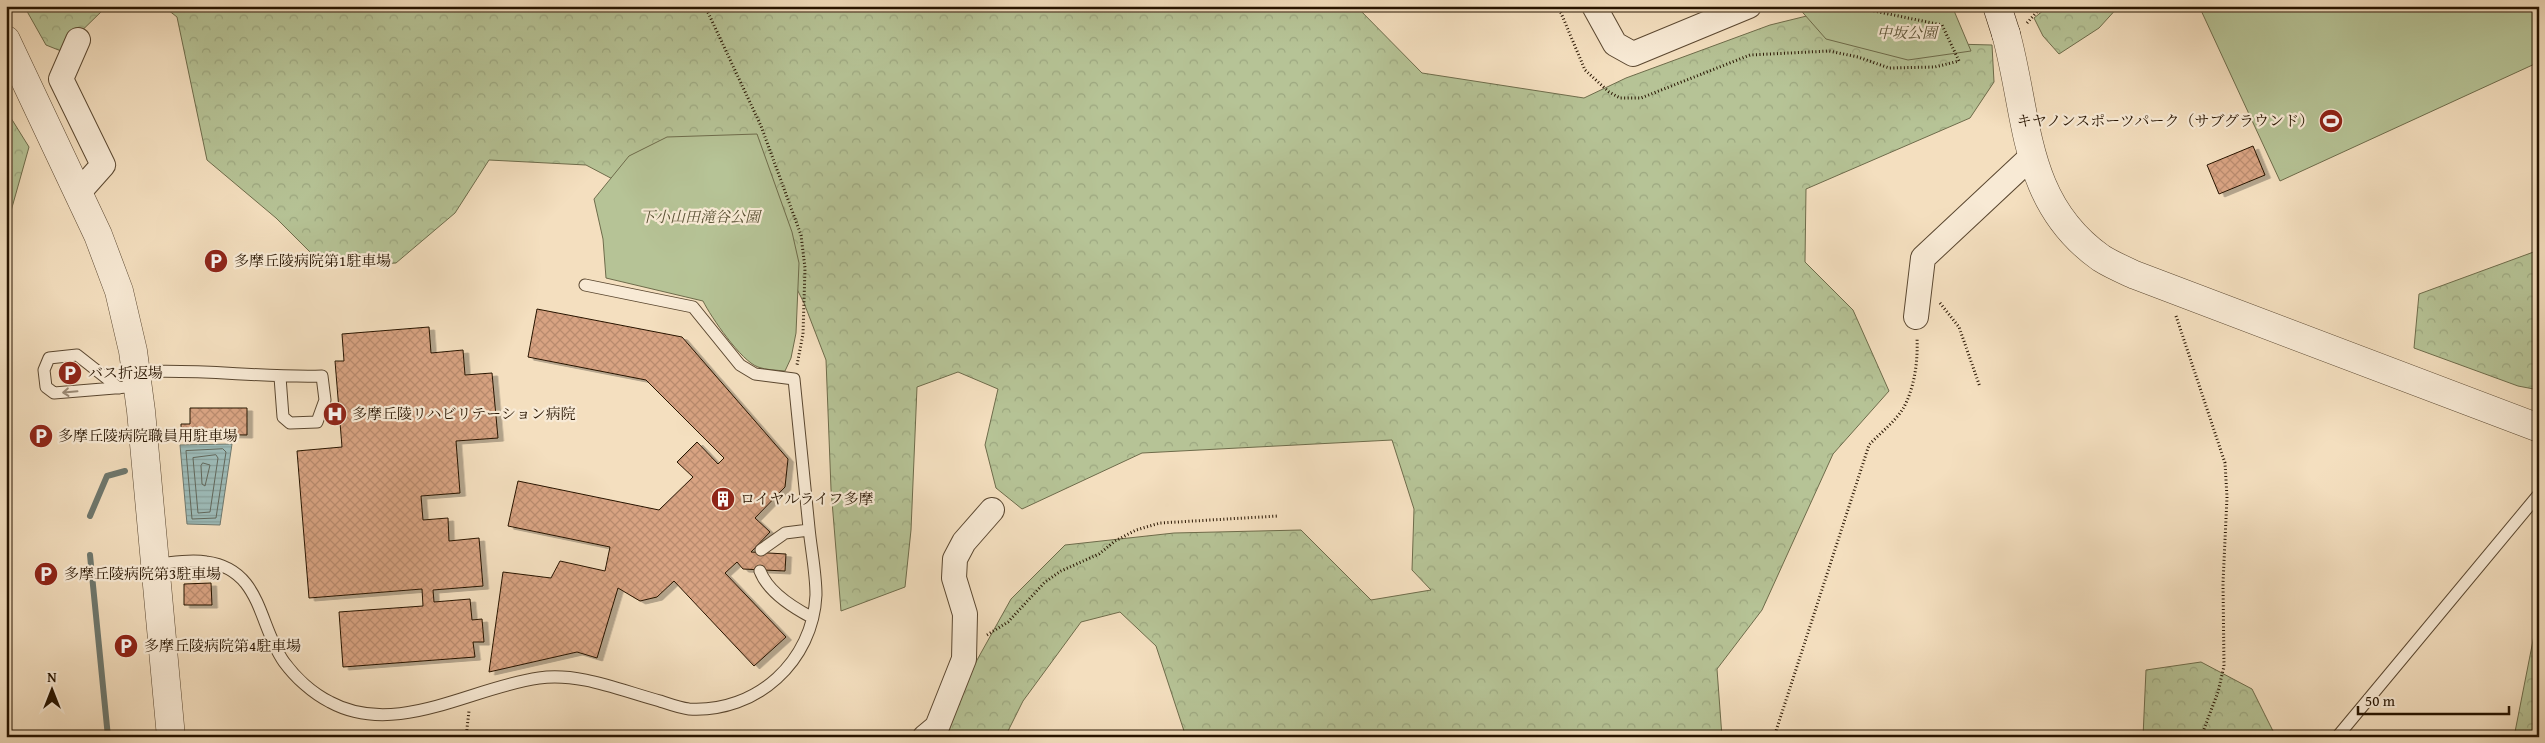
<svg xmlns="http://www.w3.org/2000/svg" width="2545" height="743" font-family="'Gentium Book Plus','Noto Serif JP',serif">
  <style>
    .forest { fill: url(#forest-crowns); stroke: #6e6c4b }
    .park { fill: #b6c396; stroke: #6e6c4b }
    .water { fill: url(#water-rules); stroke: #6e786e }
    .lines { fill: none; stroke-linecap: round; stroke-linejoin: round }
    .shore { stroke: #62685c; stroke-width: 1 }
    .stream { stroke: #6e786e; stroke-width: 6 }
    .building { fill: url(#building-cross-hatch); stroke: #271400; filter: url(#shadow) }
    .service-casing { stroke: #5a4730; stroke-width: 13 }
    .minor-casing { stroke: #5a4730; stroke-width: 26 }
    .tertiary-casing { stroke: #5a4730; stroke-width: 29 }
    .secondary-casing { stroke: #271400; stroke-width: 29 }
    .path { stroke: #271400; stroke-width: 3; stroke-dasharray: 1 2.5; stroke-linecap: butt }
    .service { stroke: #f8ead5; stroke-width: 11 }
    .minor { stroke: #f8ead5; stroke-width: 24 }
    .tertiary { stroke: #f8ead5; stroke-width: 28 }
    .secondary { stroke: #f8ead5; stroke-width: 28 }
    .oneway { stroke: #9a8a75 }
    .labels { text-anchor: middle; stroke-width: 4.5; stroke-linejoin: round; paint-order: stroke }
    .park-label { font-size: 15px; font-style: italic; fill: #595134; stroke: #f8ead5 }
    .poi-label { font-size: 15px; fill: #271400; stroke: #f8ead5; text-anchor: start }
  </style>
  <defs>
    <pattern id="forest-crowns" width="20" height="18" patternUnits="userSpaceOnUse" patternTransform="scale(1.25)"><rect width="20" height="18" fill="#b6c396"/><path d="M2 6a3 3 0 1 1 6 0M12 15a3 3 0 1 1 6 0" fill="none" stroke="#9ca780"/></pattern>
    <pattern id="water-rules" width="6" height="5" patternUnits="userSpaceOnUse" patternTransform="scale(1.25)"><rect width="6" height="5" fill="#9dbbb8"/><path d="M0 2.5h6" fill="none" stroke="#87a09c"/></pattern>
    <pattern id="building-cross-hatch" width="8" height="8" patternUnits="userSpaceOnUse" patternTransform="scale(1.25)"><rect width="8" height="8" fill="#d8a382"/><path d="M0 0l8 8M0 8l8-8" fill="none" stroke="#b98b6e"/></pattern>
    <filter id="shadow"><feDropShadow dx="5.5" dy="3" stdDeviation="0" flood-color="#0004"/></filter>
  </defs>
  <rect width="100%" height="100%" fill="#f4dfbf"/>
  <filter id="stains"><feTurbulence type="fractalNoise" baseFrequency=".004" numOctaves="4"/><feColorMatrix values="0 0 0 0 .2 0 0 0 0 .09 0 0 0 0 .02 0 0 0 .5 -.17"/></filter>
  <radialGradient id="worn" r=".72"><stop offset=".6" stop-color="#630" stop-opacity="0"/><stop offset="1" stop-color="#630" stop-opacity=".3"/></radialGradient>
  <path class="forest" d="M 24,6 L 153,6 L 105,8 L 61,51 L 46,45 Z
    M 163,6 L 1356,6 L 1422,73 L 1584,98 L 1626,78 L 1770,25 L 1827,11 L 1878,42 L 1992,45 L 1994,82 L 1970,118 L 1806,189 L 1805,262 L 1853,310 L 1889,391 L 1833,454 L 1762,610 L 1717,669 L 1722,737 L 1186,737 L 1156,646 L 1120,612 L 1081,622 L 1023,701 L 1005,737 L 939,737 L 972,669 L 1011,599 L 1065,545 L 1174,533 L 1301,530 L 1371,600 L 1431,590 L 1412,570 L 1414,509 L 1392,440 L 1142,453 L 1022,509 L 996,488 L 985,445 L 998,389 L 958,372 L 917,387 L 911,530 L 905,587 L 841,611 L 831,489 L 826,360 L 804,303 L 759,214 L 639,193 L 586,165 L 489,160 L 455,213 L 396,263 L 325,267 L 276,218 L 207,160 L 177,17 Z
    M 2049,6 L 2119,6 L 2099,28 L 2059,54 L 2043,36 L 2034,18 Z
    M 6,110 L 29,147 L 11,211 L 6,219 Z
    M 2539,250 L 2539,390 L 2518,386 L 2414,348 L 2419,294 Z
    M 2539,610 L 2539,737 L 2514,737 Z
    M 2201,662 L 2252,689 L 2276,737 L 2143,737 L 2146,670 Z"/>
  <path class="park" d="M 1797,6 L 1952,6 L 1971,51 L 1908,60 L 1826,39 Z
    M 2199,6 L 2539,6 L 2539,62 L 2280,181 Z
    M 757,134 L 792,232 L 799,263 L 796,333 L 791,358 L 785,371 C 776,370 766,370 758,367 C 741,361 711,317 703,301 L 606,278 L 603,239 L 594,199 L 629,156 L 667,137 Z"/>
  <path class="water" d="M 232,444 L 220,525 L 187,524 L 180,445 Z"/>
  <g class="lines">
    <path class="shore" d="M 223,449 L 226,452 L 216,518 L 192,519 L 186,451 Z
      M 216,455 L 218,458 L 210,512 L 198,513 L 193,458 Z
      M 203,463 L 210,465 L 205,486 L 202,484 L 201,466 Z"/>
    <path class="stream" d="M 90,516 L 107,476 L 125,471
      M 90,555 L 108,737"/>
  </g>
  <path class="building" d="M 2253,146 L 2265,175 L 2219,194 L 2207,165 Z
    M 537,309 L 682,337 L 788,459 L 785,487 L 755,518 L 770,532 L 751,552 L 786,554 L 785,571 L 743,569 L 737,562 L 725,573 L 786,637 L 754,666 L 674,581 L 657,597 L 640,601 L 618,588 L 597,658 L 577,652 L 489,672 L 503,572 L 551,578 L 560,561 L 605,571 L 610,547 L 508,526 L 518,481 L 659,510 L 693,477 L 677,462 L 697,442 L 718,464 L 724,458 L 646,380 L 528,357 Z
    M 429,327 L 431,353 L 463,350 L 465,375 L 492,373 L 498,438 L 456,441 L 460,493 L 421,496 L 423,520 L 448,518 L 449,541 L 479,538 L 483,586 L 433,590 L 434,602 L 470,599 L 472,620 L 482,619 L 484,642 L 473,642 L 475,657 L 343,667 L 339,612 L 423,606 L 422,589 L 309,598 L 297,451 L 342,447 L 335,361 L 344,361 L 342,334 Z
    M 190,408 L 247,408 L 247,435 L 181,434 L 181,424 L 190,424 Z
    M 211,583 L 212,605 L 184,605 L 184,584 Z"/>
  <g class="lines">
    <g class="service-casing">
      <path id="service" d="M 137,372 C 199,368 260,378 322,376 L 325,400 L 317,422 L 290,423 L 283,417 L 280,377
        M 119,388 L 77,355 L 49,358 L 44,370 L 46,387 L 54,393 L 139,386
        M 761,550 L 785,533 L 809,530
        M 155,564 C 171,563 190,559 206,562 C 262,569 258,625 284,662 C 295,677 312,693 330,702 C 396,738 472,687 539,678 C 579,672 622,691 660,701 C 669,704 680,708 689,709 C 757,713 813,661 816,595 C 816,573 811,549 809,528 C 804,478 799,429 794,379 L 755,374 L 740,365 L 693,307 L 585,285
        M 760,571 C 768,592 792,607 811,617
        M 2337,737 L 2539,494"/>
    </g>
    <g class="minor-casing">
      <path id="minor" d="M 1594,6 L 1615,44 L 1633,54 L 1749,6
        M 78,40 L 61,79 L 103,165 L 79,192
        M 1916,317 L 1923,258 L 2031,157
        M 925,737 L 937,727 L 964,659 L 965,614 L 954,578 L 955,559 L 964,542 L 992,510"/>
    </g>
    <g class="tertiary-casing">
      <path id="tertiary" d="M 2006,34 C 2029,118 2022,202 2101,258 C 2112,265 2124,270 2135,275 L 2539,428
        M 6,40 L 98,235 L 119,291 L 133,351 L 141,411 L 171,737"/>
    </g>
    <g class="secondary-casing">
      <path id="secondary" d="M 1997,6 L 2006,34"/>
    </g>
    <path class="path" d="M 705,6 L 761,126 L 801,235 L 805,268 L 803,334 L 797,365
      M 1552,6 L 1561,13 L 1585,70 L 1609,92 L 1620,98 L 1641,98 L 1750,55 L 1829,51 L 1858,57 L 1889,68 L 1935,67 L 1959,61 L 1942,25 L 1850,6
      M 2027,23 L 2042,6
      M 1940,303 L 1959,327 L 1980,387
      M 2176,316 L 2225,463 L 2227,497 L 2223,583 L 2224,666 L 2218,692 L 2201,737
      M 987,635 L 1008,622 L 1045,582 L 1061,571 L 1099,554 L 1115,541 L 1136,530 L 1160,523 L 1278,516
      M 466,737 L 469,711
      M 1774,737 L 1869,445 C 1880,433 1896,421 1904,407 C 1915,386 1918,360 1917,338"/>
    <use href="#service" class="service"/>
    <use href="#minor" class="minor"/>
    <use href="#tertiary" class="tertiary"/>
    <use href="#secondary" class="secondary"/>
  </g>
  <defs><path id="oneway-shaft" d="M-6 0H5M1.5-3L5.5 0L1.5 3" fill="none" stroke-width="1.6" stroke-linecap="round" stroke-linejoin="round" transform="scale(1.25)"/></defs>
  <use class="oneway" href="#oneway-shaft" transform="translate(70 392) rotate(175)"/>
  <defs>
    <g id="stadium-disc" transform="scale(1.25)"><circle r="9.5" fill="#8f2418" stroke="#f8ead5"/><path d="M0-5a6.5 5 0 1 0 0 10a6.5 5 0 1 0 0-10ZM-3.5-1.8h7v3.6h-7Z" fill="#fff"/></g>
    <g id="parking-disc" transform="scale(1.25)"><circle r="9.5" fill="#8f2418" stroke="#f8ead5"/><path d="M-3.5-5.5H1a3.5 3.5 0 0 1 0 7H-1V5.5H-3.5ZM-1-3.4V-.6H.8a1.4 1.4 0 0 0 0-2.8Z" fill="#fff"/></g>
    <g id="hospital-disc" transform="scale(1.25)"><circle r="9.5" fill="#8f2418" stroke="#f8ead5"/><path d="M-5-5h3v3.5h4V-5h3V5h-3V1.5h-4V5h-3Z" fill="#fff"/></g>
    <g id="building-disc" transform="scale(1.25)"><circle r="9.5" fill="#8f2418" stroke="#f8ead5"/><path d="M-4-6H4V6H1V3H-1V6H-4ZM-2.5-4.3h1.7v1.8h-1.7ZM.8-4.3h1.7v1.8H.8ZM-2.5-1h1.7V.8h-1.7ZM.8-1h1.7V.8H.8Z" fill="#fff"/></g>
  </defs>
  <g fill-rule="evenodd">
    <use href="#stadium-disc" x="2331" y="121"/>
    <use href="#parking-disc" x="216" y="261"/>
    <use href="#parking-disc" x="70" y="373"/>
    <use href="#hospital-disc" x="335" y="414"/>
    <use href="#parking-disc" x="41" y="436"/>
    <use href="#building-disc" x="723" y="499"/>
    <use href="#parking-disc" x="46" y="574"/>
    <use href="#parking-disc" x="126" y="646"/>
  </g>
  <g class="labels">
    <g class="park-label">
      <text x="1907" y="38">中坂公園</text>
      <text x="700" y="222">下小山田滝谷公園</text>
    </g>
    <g class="poi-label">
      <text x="2314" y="126" text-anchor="end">キヤノンスポーツパーク（サブグラウンド）</text>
      <text x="234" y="266">多摩丘陵病院第1駐車場</text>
      <text x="88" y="378">バス折返場</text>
      <text x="352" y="419">多摩丘陵リハビリテーション病院</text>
      <text x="58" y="441">多摩丘陵病院職員用駐車場</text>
      <text x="740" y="504">ロイヤルライフ多摩</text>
      <text x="64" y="579">多摩丘陵病院第3駐車場</text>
      <text x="144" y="651">多摩丘陵病院第4駐車場</text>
    </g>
  </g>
  <rect width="2545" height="743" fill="none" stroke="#f4dfbf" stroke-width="25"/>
  <rect x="8" y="8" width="2530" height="728" fill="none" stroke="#271400" stroke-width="2.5"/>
  <rect x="12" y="12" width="2520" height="718" fill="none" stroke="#271400"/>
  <g transform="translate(52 690)" stroke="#f8ead5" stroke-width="4" paint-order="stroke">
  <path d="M0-4L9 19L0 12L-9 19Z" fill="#271400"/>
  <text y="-8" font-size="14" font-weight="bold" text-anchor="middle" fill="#271400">N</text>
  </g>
  <path d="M2358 706v8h151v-8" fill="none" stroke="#271400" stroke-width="2.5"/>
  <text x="2365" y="706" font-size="15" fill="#271400" stroke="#f8ead5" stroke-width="4" paint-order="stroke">50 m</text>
  <rect width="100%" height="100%" filter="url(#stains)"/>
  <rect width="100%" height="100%" fill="url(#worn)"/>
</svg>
